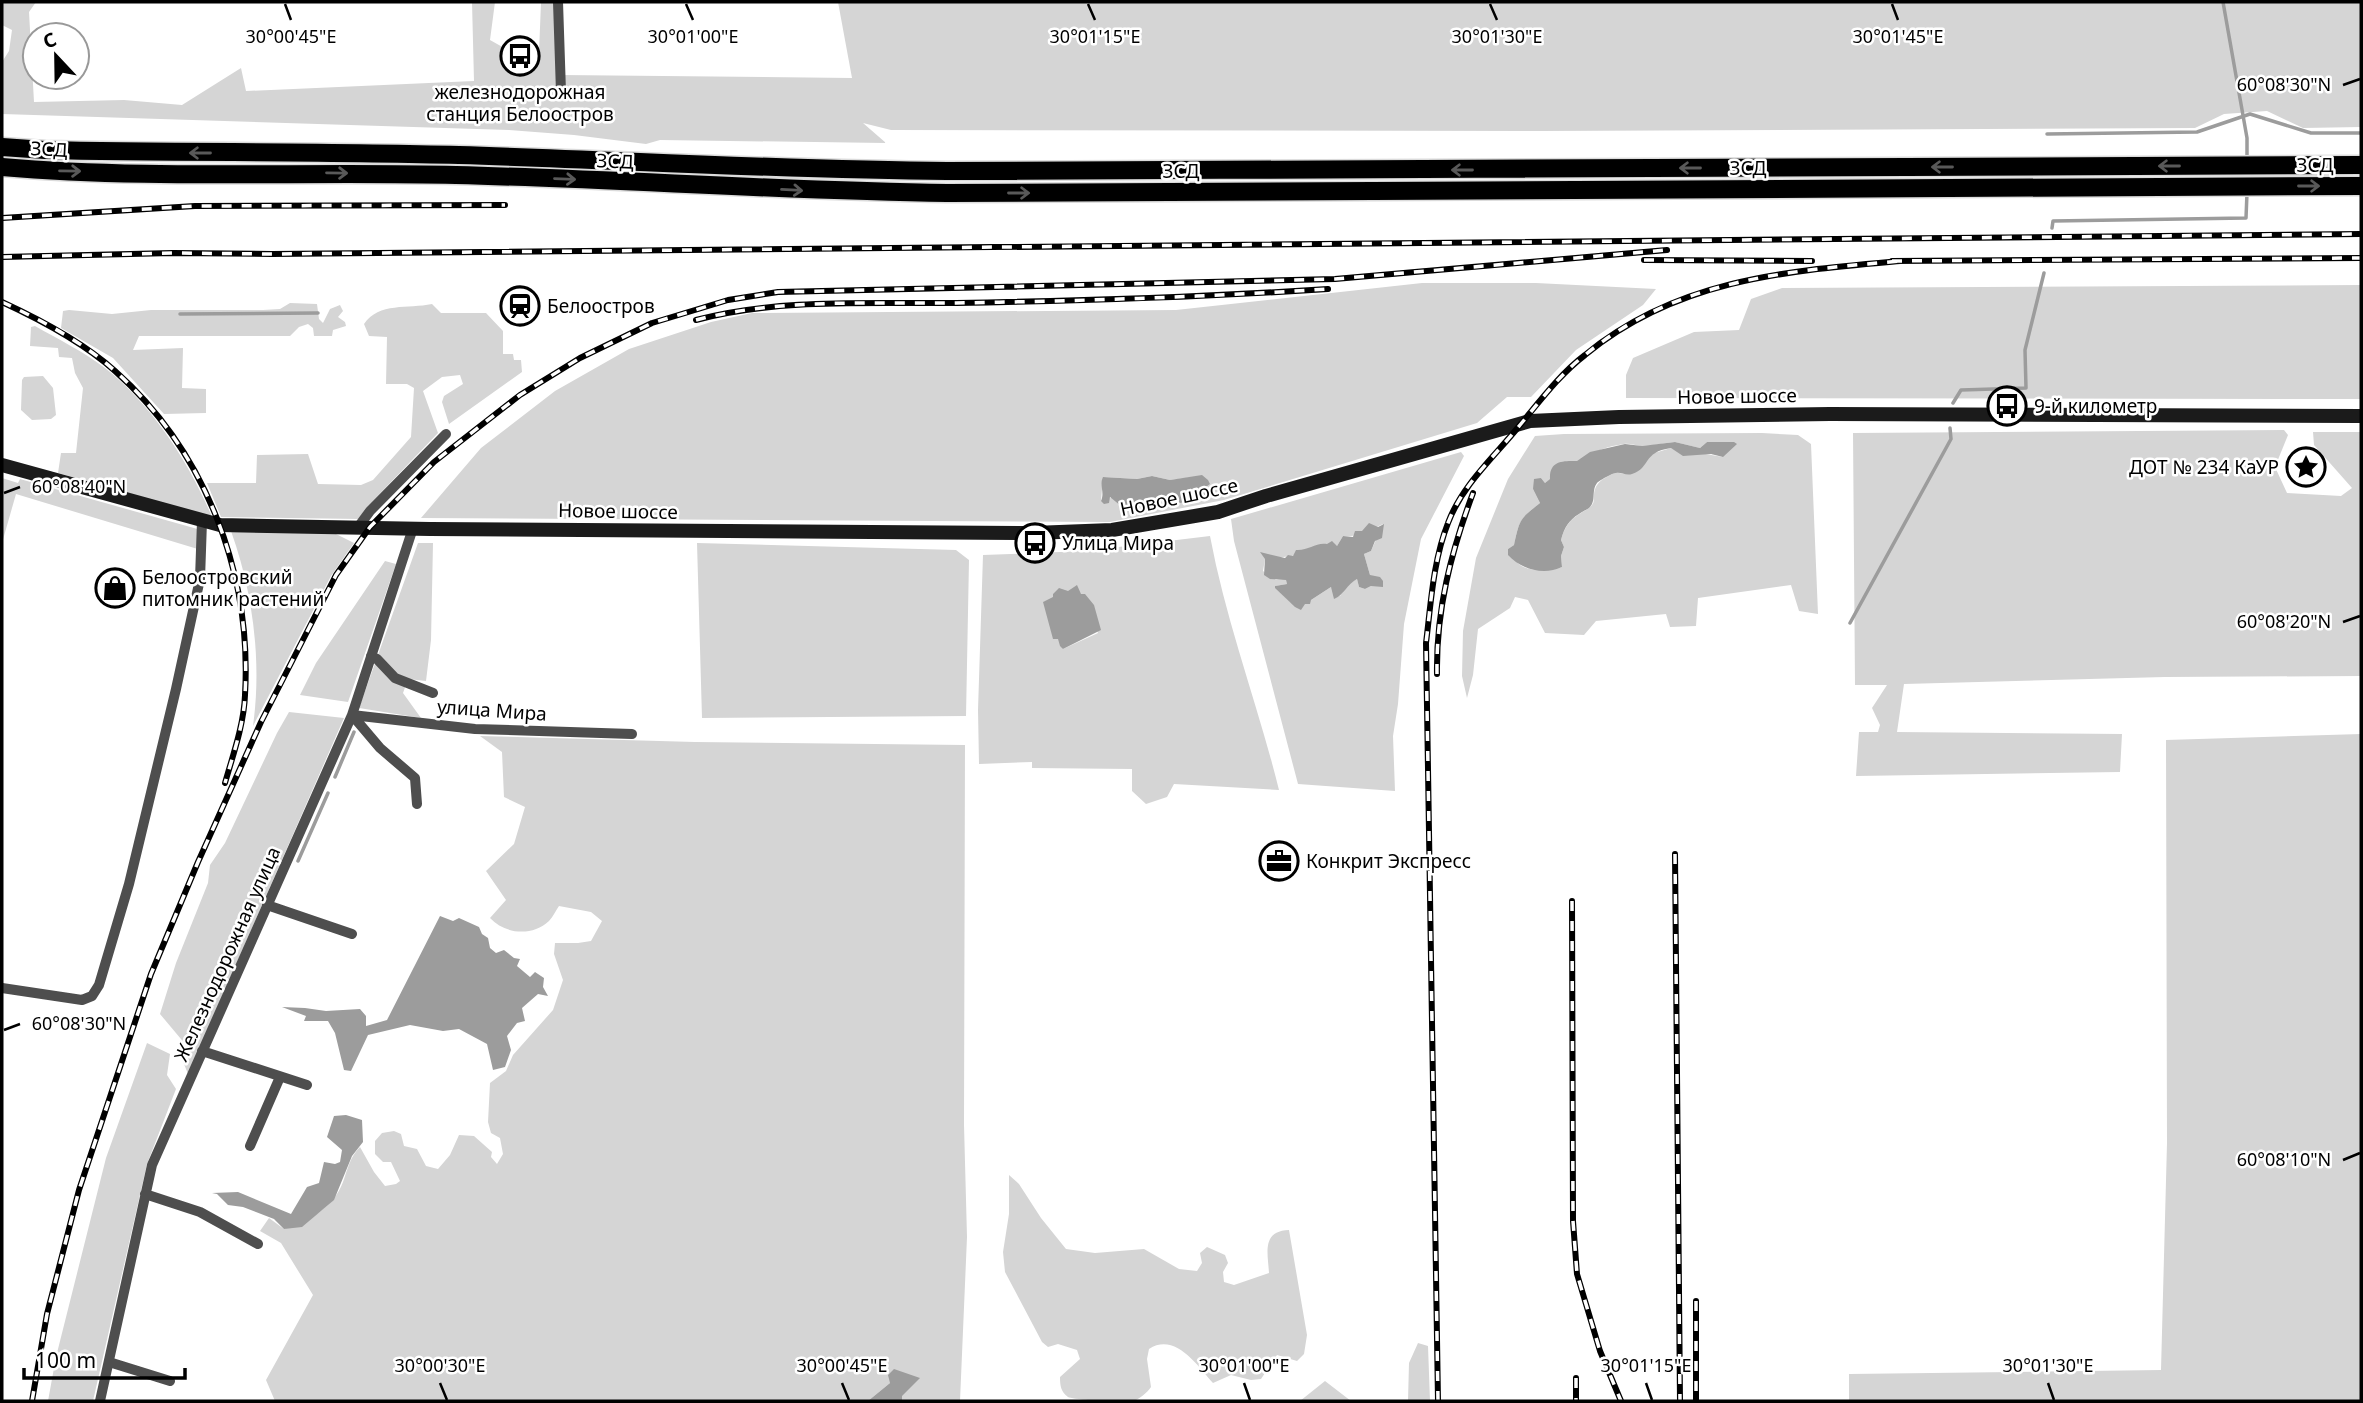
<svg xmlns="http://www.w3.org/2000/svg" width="2363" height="1403" font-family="'Noto Sans',sans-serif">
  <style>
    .green { fill: #d5d5d5; fill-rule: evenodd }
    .water { fill: #9c9c9c }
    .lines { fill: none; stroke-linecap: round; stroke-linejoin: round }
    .stream { stroke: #9c9c9c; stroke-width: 3.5 }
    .highway-casing { stroke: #dbdbdb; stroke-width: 21 }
    .street { stroke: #4e4e4e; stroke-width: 10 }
    .secondary { stroke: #1b1b1b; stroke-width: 14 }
    .highway { stroke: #000; stroke-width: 18 }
    .rail-casing { stroke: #000; stroke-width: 6 }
    .rail { stroke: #fff; stroke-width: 3.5; stroke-dasharray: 10; stroke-linecap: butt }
    .oneway { stroke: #595959 }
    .ticks { fill: none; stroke: #000; stroke-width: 2.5 }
    .labels { text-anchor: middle; stroke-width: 5; stroke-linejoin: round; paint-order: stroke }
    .poi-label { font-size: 19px; fill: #000; stroke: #fff; text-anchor: start }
    .street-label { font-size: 19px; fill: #000; stroke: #fff }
    .ticks-label { font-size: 18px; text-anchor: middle; fill: #000; stroke: #fff; stroke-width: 5; stroke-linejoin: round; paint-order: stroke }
  </style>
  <rect width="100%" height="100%" fill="#fff"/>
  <path class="green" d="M 2,2 L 36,2 L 29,12 L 34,102 L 124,100 L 182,105 L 241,68 L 246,91 L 474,81 L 472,2 L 495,2 L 490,40 L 506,49 L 539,53 L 541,2 L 557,2 L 561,75 L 852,78 L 838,2 L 2361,2 L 2361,127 L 2303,128 L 2267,111 L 2224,114 L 2195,128 L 1542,131 L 891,130 L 863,123 L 886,143 L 660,140 L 646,144 L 574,135 L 509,130 L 2,114 L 2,62 L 9,51 L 12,30 L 2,25 Z
    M 1422,283 L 1536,283 L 1656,289 L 1643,305 L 1576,350 L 1531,397 L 1507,397 L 1477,423 L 1224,500 L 1110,522 L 421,518 L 481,448 L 555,391 L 629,349 L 711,322 L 752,313 L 1176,310 ZM 1152,476 L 1170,480 L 1202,476 L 1205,492 L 1192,501 L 1174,504 L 1167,497 C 1146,507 1122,491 1101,501 L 1103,477 L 1137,479 Z
    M 2361,285 L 2361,399 L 1626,398 L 1626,375 L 1633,358 L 1694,332 L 1739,330 L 1751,299 L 1782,288 Z
    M 290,303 L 317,304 L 319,319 L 323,323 L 330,309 L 340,305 L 343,311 L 338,317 L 345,322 L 346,326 L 333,330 L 332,336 L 314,336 L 313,328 L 308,324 L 299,327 L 290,336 L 139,336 L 133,350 L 183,348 L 182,388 L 206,389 L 206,413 L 164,414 L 113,358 L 61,328 L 63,311 L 69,310 L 112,314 L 151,310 L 263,310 L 280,309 Z
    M 432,304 L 441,313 L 486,313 L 503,331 L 503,354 L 513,354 L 514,360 L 521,360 L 522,372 L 449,424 L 442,402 L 444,396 L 463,384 L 460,375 L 442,377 L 423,391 L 438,433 L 365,509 L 359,519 L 221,517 L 207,483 L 256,483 L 257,455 L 308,454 L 318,484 L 361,485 L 373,480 L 411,437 L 414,388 L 407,384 L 386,384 L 387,337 L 369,336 L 364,324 C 379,302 408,309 432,304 Z
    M 35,326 C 58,339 84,352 105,368 C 152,405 189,462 212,517 L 58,473 L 61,453 L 76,453 L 83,388 L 75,373 L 72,358 L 59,357 L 58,348 L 30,346 L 31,327 Z
    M 43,376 L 53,388 L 56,415 L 51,419 L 32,420 L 21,410 L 22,380 L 24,377 Z
    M 2284,430 L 2288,435 L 2275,467 L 2287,493 L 2341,496 L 2352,488 L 2314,445 L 2313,432 L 2361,432 L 2361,676 L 2165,677 L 1904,684 L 1897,732 L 2122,734 L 2120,772 L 1856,776 L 1859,732 L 1878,732 L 1880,725 L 1872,708 L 1887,685 L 1855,685 L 1853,433 Z
    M 1762,433 L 1798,435 L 1811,444 L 1818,614 L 1799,611 L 1791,585 L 1698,598 L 1696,626 L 1670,627 L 1666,614 L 1596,621 L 1584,635 L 1545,633 L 1528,600 L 1515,597 L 1510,608 L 1478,629 L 1473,675 L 1467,698 L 1462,676 L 1463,631 L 1476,558 L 1508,479 L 1535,436 L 1564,434 ZM 1675,442 L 1700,448 L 1707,442 L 1723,457 L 1671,448 L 1651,454 C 1644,466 1632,478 1616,472 C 1605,478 1595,481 1594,495 C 1593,501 1595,502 1591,506 C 1588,509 1584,511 1581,513 C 1570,519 1564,528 1561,540 L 1564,547 L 1561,556 L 1562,567 C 1555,570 1551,569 1545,570 C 1526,571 1516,566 1508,549 L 1514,545 C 1519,520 1521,518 1540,503 L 1533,489 L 1541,478 L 1545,483 C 1570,465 1593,448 1624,444 C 1630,443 1636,446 1641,446 C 1652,446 1664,443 1675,442 Z
    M 1461,452 L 1464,456 L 1421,539 L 1404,624 L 1398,704 L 1393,736 L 1395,791 L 1298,784 L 1234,541 L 1231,519 ZM 1383,524 L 1371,551 L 1364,554 L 1370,575 L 1371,586 L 1365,589 L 1359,587 L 1357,579 L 1348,584 L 1340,596 L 1331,587 L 1305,604 L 1290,602 L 1275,586 L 1287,584 L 1286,579 L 1276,580 L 1263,571 L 1265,559 L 1292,556 L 1327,544 L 1337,546 L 1343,536 C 1355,538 1371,530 1383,524 Z
    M 2,478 L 18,483 L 20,479 L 201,530 L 201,550 L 16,494 L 2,543 Z
    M 231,531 L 334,533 L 354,543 L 331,576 L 253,726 C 262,662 253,592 231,531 Z
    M 1210,536 C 1226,622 1258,705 1279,790 L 1174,784 L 1167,797 L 1146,804 L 1132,791 L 1132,769 L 1032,768 L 1032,762 L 979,764 L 978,710 L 983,555 L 1085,551 ZM 1068,591 L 1081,594 L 1098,633 L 1063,649 L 1044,602 Z
    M 418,543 L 433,543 L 431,640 L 426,681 L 408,679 L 403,693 L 421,718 L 359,708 Z
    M 697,543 L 956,550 L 969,560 L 966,716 L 702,718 Z
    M 385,561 L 396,564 L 348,702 L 300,695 L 316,663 Z
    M 289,712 L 344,718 L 188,1074 L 182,1059 L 186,1045 L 160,1014 L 176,963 L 208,883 L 210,865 L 225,843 L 277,733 Z
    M 2361,734 L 2361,1401 L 1849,1401 L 1849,1374 L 2161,1370 L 2167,1143 L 2166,740 Z
    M 480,736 L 695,742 L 965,745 L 964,1125 L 967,1237 L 960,1401 L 902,1401 L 902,1397 L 890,1383 L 868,1401 L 275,1401 L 266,1380 L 313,1295 L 281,1243 L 260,1231 L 269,1218 L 284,1229 C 310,1219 333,1209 343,1182 C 348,1168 350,1157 360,1147 L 374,1172 L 385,1186 L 396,1184 L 400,1181 L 391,1162 L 383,1162 L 375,1154 L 375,1141 L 382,1133 L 394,1131 L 401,1134 L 404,1146 L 417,1149 L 426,1166 L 438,1169 L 450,1155 L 459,1135 L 474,1136 L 492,1152 L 491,1157 L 497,1164 L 503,1154 L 500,1138 L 491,1133 L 488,1122 L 490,1083 L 506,1071 L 513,1055 L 553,1010 L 563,980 L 554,954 L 555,943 L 578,943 L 591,941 L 602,921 L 591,912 L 559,906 C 556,910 553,917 549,921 C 532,937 505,934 490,918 L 506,900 L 486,871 L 514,844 L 525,807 L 504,797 L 502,752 Z
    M 147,1043 L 170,1054 L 167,1075 L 176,1089 L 147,1164 L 93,1401 L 48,1401 L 56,1357 L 106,1158 Z
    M 1009,1175 L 1019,1184 L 1041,1218 L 1066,1249 L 1095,1253 L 1144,1249 L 1179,1269 L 1197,1271 L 1202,1263 L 1200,1253 L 1207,1247 L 1225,1255 L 1228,1263 L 1223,1272 L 1224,1282 L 1234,1285 L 1269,1273 C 1268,1254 1261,1231 1289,1230 L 1307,1335 L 1304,1354 L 1297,1361 L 1277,1355 L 1261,1379 L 1251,1380 L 1231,1375 L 1213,1383 C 1197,1365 1175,1332 1149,1349 L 1147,1359 L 1151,1387 C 1147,1393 1139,1399 1134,1401 C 1127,1403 1073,1400 1068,1397 C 1061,1392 1060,1386 1060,1377 L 1080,1359 L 1077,1350 L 1058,1344 L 1048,1347 L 1042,1342 L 1005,1272 L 1003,1252 L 1009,1214 Z
    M 1418,1343 L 1428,1346 L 1430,1401 L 1408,1401 L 1409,1363 Z
    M 1325,1381 L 1351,1401 L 1300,1401 Z"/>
  <path class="water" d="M 1675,442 L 1700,448 L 1707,442 L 1734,442 L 1737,444 L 1723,457 L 1711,454 L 1683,456 L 1671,448 C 1642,452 1651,468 1632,474 C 1626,476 1621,472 1616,473 C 1612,473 1599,481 1597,483 C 1592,489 1595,498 1592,504 C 1589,510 1584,510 1579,514 C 1569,520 1564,528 1561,540 L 1564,547 L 1561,556 L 1562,567 C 1543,576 1521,569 1508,555 L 1508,549 L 1514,545 C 1520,518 1520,519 1540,503 L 1533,489 L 1534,479 L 1541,478 L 1545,483 L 1550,479 C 1549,460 1564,461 1577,461 L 1590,452 L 1625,444 L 1642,446 Z
    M 1202,475 L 1208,480 L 1210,484 L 1203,489 L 1209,495 L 1197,496 L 1192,501 L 1174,504 L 1167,497 L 1160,500 L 1155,509 L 1141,501 L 1131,509 L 1127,505 L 1121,506 L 1110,497 L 1109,503 L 1104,504 L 1101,501 C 1105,492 1099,485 1103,477 L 1137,479 L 1152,476 L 1170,480 Z
    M 1369,523 L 1378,527 L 1384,524 L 1382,538 L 1375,541 L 1371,551 L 1364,554 L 1370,575 L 1380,577 L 1383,581 L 1383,587 L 1371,586 L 1365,589 L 1359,587 L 1357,579 C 1347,584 1344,595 1334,599 L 1331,587 L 1311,600 L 1310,604 L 1305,604 L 1301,610 L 1295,607 L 1275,588 L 1275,586 L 1287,584 L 1286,580 L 1270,579 L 1264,575 L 1265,559 L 1260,552 L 1285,558 L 1288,555 L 1293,556 L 1296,550 C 1308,551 1316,542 1327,544 L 1332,541 L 1337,546 L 1343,536 L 1353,537 L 1355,531 L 1362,531 Z
    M 1077,585 L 1081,594 L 1085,594 L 1094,605 L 1101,630 L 1063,649 L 1060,646 L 1058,639 L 1053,639 L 1043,602 L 1053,597 L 1053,594 L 1059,588 L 1068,591 Z
    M 440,916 L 453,921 L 459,918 L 479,927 L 482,934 L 488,938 L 490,948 L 496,953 L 504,950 L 514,958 L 520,959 L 517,966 L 530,977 L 535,972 L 544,978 L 543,987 L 548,996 L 538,994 L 522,1008 L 525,1021 L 517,1023 L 507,1036 L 511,1050 L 505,1067 L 493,1070 L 487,1044 L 459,1029 L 443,1031 L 410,1025 L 368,1035 L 351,1071 L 344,1070 L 335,1033 L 328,1021 L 304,1021 L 306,1016 L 282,1007 L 305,1008 L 326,1011 L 360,1009 L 366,1016 L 366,1026 L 387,1020 Z
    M 346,1115 L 362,1120 L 363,1142 L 352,1156 L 334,1200 L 302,1227 L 284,1229 L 274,1219 L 243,1207 L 228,1205 L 217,1194 L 212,1193 L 238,1192 L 291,1214 L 307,1187 L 319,1183 L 324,1162 L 335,1164 L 340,1162 L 342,1150 L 327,1137 L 334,1116 Z
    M 894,1369 L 920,1378 L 902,1396 L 902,1401 L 868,1401 L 890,1383 L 888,1375 Z"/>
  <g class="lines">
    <path class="stream" d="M 2223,2 L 2247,138 L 2247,161
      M 2047,134 L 2197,132 L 2250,114 L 2311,133 L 2361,133
      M 2052,228 L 2053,221 L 2246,218 L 2247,193
      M 180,314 L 318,313
      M 1953,403 L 1961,390 L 2026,388 L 2025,350 L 2044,273
      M 1850,623 L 1951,439 L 1950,428
      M 335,777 L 354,732
      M 298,861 L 328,793"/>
    <g class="highway-casing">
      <path id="highway" d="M 2,147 L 45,150 C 183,153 321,151 459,155 C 622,160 785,170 947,171 L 2361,165
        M 2,167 C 152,180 305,171 456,175 C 620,179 783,191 947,193 L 2361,186"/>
    </g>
    <path class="street" d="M 558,2 L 561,92
      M 359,526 L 370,511 L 446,434
      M 371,656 L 377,659 L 395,678 L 433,693
      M 352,715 L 475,729 L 632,734
      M 352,715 L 380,748 L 415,778 L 417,804
      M 267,905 L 352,934
      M 2,988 L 82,1000 L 92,996 L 99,985 L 129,884 L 176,689 L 200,579 L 202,521
      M 202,1051 L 307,1085
      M 250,1146 L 280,1077
      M 145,1194 L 200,1212 L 258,1244
      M 109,1362 L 170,1381
      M 100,1401 L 152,1165 L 352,715 L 413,528"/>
    <path class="secondary" d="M 2,465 L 220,525 L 430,529 L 1033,533 L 1112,530 L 1218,512 L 1266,496 L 1530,421 L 1619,417 L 1830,414 L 2361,416"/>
    <use href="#highway" class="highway"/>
    <g class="rail-casing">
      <path id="rail" d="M 2,218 L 195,206 L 505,205
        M 2,257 L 173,253 L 272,254 L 2361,234
        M 1644,260 L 1812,261
        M 1892,261 L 2361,258
        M 2,302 C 41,320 83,342 115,371 C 206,452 252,574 245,695 C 244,724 233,755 225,783
        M 696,320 C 779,298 870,304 956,303 C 1080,301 1204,297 1328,289
        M 1437,674 C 1436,610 1451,552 1473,493
        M 1675,854 L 1680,1401
        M 1572,901 L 1573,1221 L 1577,1274 L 1600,1351 L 1621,1401
        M 1696,1301 L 1696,1401
        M 1576,1378 L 1576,1401
        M 32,1401 L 47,1314 L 79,1190 L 151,974 L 198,862 L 261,722 L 336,575 L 370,527 L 434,462 L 520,395 L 580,358 L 652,323 L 728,300 L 778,292 L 1335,279 L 1667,250
        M 1438,1401 L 1426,643 C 1431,603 1433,561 1448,523 C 1462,485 1495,456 1520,425 C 1540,401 1560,374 1585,355 C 1677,279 1787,271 1900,261"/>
    </g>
    <use href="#rail" class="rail"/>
  </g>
  <defs><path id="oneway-shaft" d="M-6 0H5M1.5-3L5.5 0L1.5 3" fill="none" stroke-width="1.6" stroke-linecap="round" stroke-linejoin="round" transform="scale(1.75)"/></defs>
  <g class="oneway">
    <use href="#oneway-shaft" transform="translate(200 153) rotate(-180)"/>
    <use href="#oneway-shaft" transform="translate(2169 166) rotate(180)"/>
    <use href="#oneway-shaft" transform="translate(1942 167) rotate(180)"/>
    <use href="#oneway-shaft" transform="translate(1690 168) rotate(180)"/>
    <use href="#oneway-shaft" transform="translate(1462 170) rotate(180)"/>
    <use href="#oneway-shaft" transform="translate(70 171) rotate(1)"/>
    <use href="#oneway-shaft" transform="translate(337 173) rotate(1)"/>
    <use href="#oneway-shaft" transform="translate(565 179) rotate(2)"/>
    <use href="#oneway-shaft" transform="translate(2309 186)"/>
    <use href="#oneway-shaft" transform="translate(792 190) rotate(3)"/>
    <use href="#oneway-shaft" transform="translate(1019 193)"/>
  </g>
  <path class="ticks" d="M 285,4 L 291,20M 686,4 L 693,20M 1088,4 L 1095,20M 1490,4 L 1497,20M 1892,4 L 1898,20M 2343,85 L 2360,79M 4,493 L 20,487M 2343,622 L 2360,616M 4,1030 L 20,1024M 2343,1160 L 2360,1153M 440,1383 L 447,1400M 842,1383 L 849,1400M 1244,1383 L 1250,1400M 1646,1383 L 1652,1400M 2048,1383 L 2054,1400"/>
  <defs>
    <g id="bus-ring" transform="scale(2.0125)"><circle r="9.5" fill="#fff" stroke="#000" stroke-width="1.5"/><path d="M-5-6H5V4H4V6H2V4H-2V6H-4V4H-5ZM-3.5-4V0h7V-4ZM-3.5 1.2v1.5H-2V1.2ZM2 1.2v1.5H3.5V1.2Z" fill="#000"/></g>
    <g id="station-ring" transform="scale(2.0125)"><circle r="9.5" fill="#fff" stroke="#000" stroke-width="1.5"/><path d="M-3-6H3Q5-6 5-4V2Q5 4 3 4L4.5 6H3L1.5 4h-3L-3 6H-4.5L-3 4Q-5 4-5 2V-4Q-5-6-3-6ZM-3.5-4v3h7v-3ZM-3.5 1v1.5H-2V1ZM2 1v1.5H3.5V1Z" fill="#000"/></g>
    <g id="sight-ring" transform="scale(2.0125)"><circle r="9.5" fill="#fff" stroke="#000" stroke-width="1.5"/><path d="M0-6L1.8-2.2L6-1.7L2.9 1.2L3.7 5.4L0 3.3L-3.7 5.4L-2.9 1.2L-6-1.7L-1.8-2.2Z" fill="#000"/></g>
    <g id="shop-ring" transform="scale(2.0125)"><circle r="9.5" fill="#fff" stroke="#000" stroke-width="1.5"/><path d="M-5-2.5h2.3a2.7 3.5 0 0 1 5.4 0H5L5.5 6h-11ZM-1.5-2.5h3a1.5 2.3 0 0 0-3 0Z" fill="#000"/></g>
    <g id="office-ring" transform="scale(2.0125)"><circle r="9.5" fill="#fff" stroke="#000" stroke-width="1.5"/><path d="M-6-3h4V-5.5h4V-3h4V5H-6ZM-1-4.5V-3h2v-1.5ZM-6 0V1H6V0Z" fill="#000"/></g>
  </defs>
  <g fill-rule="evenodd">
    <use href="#bus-ring" x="520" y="56"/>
    <use href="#station-ring" x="520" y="306"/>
    <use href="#bus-ring" x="2007" y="406"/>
    <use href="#sight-ring" x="2306" y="467"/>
    <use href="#bus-ring" x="1035" y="543"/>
    <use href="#shop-ring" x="115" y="588"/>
    <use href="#office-ring" x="1279" y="861"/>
  </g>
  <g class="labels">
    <g class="poi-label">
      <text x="520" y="99" text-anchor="middle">железнодорожная<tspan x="520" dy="22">станция Белоостров</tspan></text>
      <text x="547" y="313">Белоостров</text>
      <text x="2034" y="413">9-й километр</text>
      <text x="2279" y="474" text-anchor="end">ДОТ № 234 КаУР</text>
      <text x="1062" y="550">Улица Мира</text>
      <text x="142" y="584">Белоостровский<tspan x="142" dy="22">питомник растений</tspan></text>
      <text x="1306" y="868">Конкрит Экспресс</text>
    </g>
    <g class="street-label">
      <text transform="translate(49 149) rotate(3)" y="7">ЗСД</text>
      <text transform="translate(615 161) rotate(2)" y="7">ЗСД</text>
      <text x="2315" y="172">ЗСД</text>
      <text x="1748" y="175">ЗСД</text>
      <text x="1181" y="178">ЗСД</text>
      <text transform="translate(1737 396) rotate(-1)" y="7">Новое шоссе</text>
      <text transform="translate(1179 497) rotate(-12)" y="7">Новое шоссе</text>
      <text transform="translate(618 511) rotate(1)" y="7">Новое шоссе</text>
      <text transform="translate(492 710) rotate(4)" y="7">улица Мира</text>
      <text transform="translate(227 954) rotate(-66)" y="7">Железнодорожная улица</text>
    </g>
  </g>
  <g class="ticks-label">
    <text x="291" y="43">30°00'45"E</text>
    <text x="693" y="43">30°01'00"E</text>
    <text x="1095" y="43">30°01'15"E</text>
    <text x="1497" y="43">30°01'30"E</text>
    <text x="1898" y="43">30°01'45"E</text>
    <text x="2284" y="91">60°08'30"N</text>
    <text x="79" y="493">60°08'40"N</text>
    <text x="2284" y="628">60°08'20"N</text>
    <text x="79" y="1030">60°08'30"N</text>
    <text x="2284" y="1166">60°08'10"N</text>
    <text x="440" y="1372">30°00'30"E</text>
    <text x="842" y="1372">30°00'45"E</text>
    <text x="1244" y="1372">30°01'00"E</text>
    <text x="1646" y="1372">30°01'15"E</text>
    <text x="2048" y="1372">30°01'30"E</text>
  </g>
  <rect width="2363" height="1403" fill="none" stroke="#000000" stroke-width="7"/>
  <g transform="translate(56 56) rotate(338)"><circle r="33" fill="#ffffff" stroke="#999999" stroke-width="2"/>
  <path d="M0-5L12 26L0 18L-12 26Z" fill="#000000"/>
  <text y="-10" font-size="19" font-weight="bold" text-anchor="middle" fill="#000000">С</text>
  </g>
  <path d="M24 1368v10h161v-10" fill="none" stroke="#000000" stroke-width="3.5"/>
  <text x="35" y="1368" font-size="21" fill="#000000" stroke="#ffffff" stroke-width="5" paint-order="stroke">100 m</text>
</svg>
